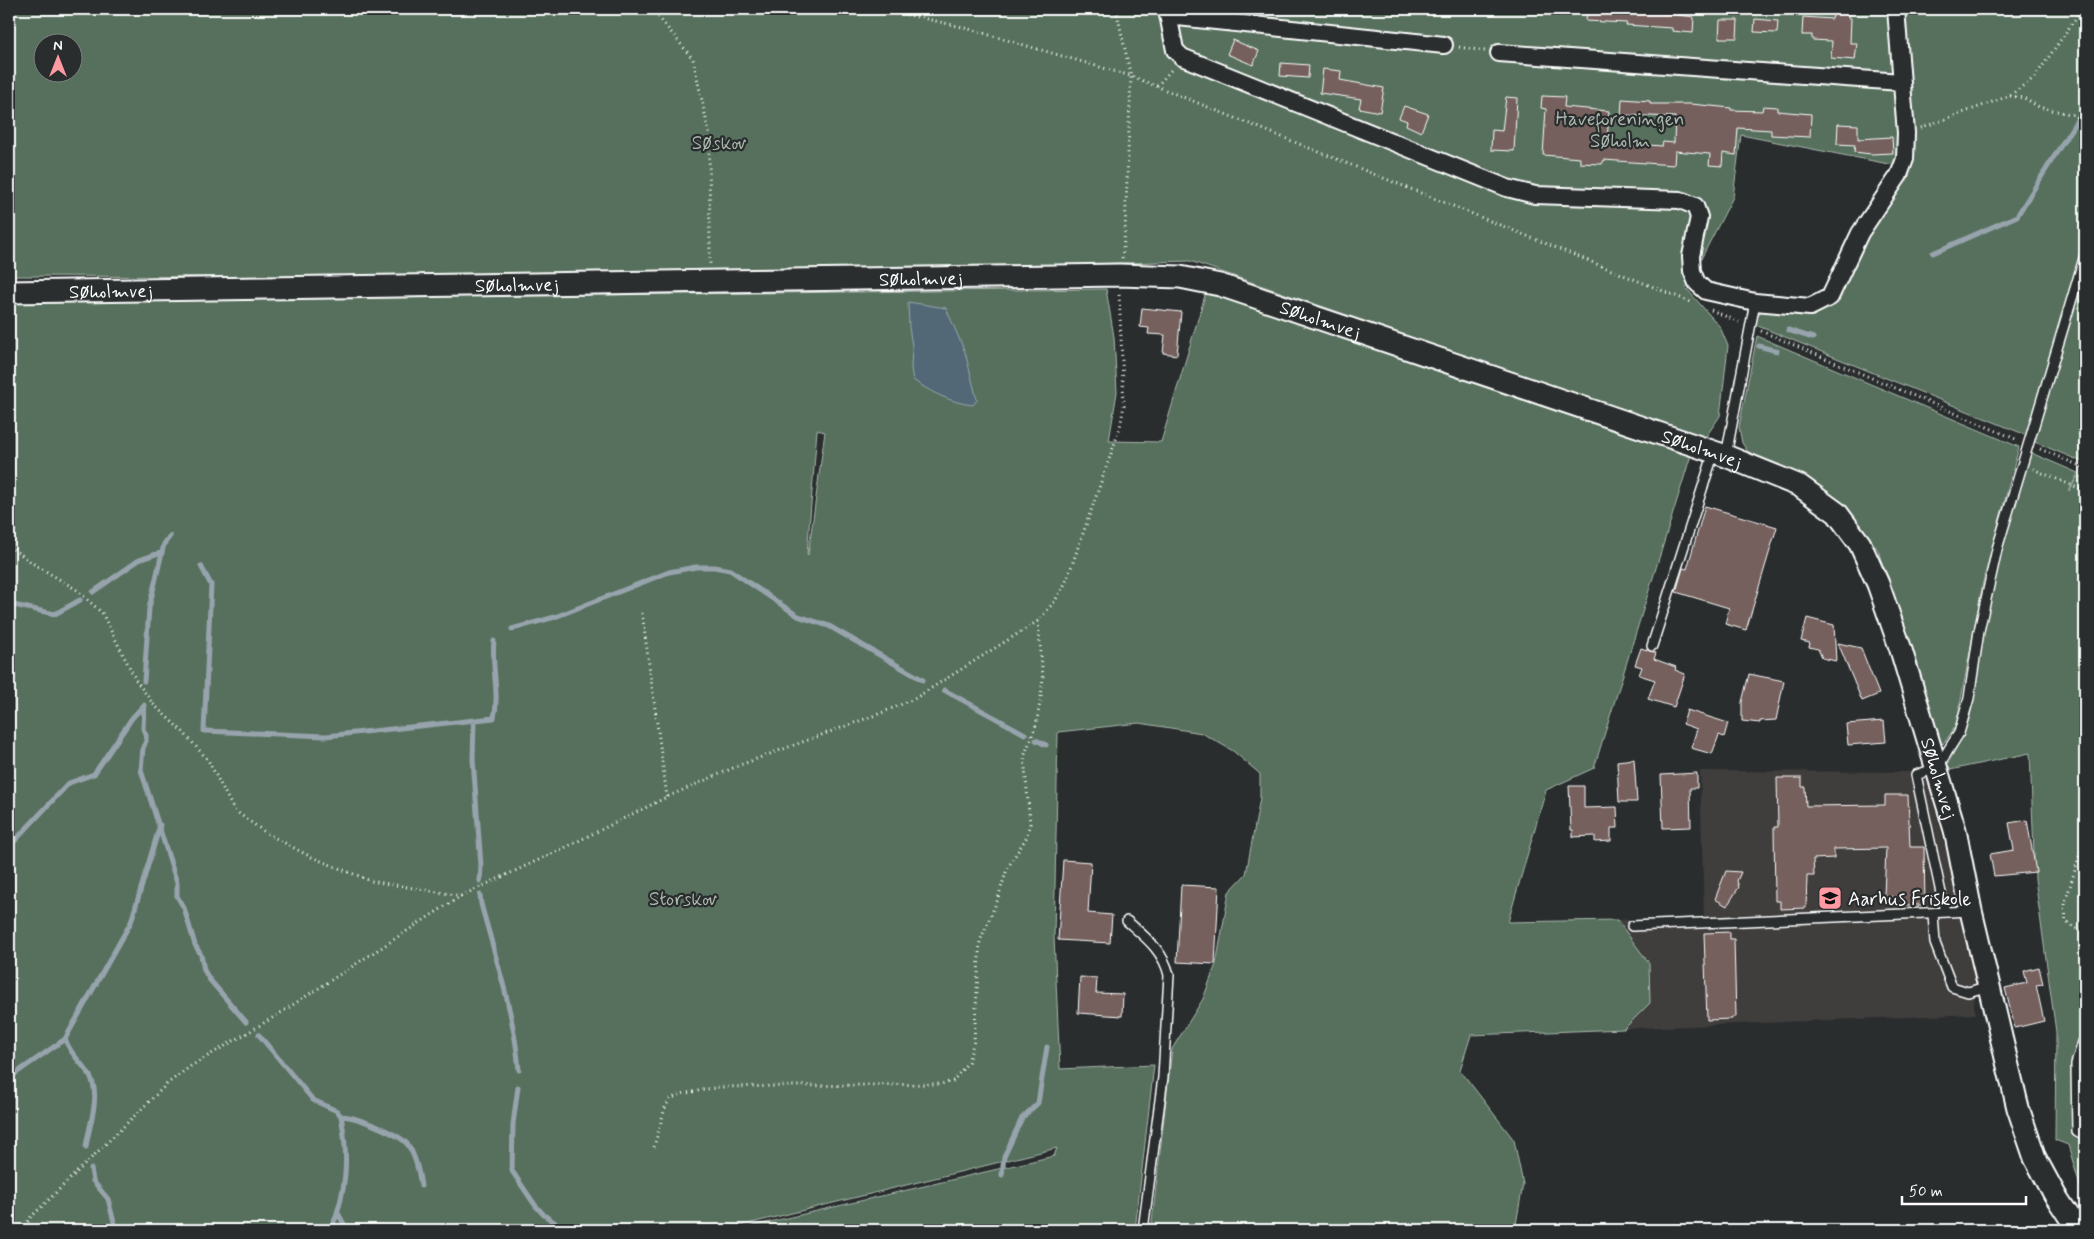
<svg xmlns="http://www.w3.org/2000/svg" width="2094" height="1239" font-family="Mynerve,sans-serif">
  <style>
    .built { fill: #403d3c }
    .green { fill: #56705d; stroke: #aab8ae; fill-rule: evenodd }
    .water { fill: #536777; stroke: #98a4ad }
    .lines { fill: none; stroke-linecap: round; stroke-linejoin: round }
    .stream { stroke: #98a4ad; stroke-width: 5 }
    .building { fill: #74615d; stroke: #fff }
    .service-casing { stroke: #fff; stroke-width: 12 }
    .minor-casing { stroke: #fff; stroke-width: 20 }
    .tertiary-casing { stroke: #fff; stroke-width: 25 }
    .path { stroke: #fff; stroke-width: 3; stroke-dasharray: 1 4; stroke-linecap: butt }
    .service { stroke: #2a2d2e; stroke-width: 9 }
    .minor { stroke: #2a2d2e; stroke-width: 16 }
    .tertiary { stroke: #2a2d2e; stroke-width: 21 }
    .labels { text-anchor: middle; stroke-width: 4.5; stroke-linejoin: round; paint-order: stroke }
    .park-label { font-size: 19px; fill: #aab8ae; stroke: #2a2d2e }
    .street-label { font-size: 19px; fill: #fff; stroke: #2a2d2e }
    .poi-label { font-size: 19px; fill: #fff; stroke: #2a2d2e; text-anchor: start }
  </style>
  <rect width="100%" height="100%" fill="#2a2d2e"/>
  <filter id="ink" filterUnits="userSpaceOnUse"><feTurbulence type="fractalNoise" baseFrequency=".02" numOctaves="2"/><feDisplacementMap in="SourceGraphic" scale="10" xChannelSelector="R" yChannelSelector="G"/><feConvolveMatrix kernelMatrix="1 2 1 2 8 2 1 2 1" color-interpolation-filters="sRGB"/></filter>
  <g filter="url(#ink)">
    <path class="built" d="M 1700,771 L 1925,772 L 1953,877 L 1976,980 L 1974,1006 L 1976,1014 L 1471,1035 L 1508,922 L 1704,918 Z"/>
    <path class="green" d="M 9,9 L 2085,9 L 2085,240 L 2026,435 L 1758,326 L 1755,321 L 1760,312 L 1768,310 L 1802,316 L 1819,313 L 1830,305 L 1849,274 L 1868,236 L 1909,168 L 1741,135 L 1733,197 L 1686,288 L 1720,327 L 1728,346 L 1720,416 L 1705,438 L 1190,261 L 621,278 L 9,276 ZM 42,42 L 72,42 L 72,72 L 42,72 Z
      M 2085,267 L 2085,463 L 2032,441 Z
      M 1106,289 L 1114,337 L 1117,392 L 1109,441 L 1161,442 L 1206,292 L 1691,455 L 1594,768 L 1546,790 L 1508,922 L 1617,920 L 1649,963 L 1650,1003 L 1624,1029 L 1471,1035 L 1460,1070 L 1514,1140 L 1523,1184 L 1515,1230 L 1151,1230 L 1172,1049 L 1203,999 L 1216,964 L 1229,892 L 1246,874 L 1260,798 L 1260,774 L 1233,751 L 1202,733 L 1139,723 L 1058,732 L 1054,937 L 1060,1069 L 1154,1065 L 1135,1230 L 735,1230 L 1054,1156 L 1057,1148 L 723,1230 L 9,1230 L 9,302 ZM 817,430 L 825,432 L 808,555 L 807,554 Z
      M 1757,336 L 2019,447 L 1983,582 L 1956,726 L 1943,744 L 1938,739 L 1905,639 L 1878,550 L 1851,513 L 1816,483 L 1748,452 L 1742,443 L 1739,427 Z
      M 2029,452 L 2078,473 L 2069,491 L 2078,476 L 2085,478 L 2085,1203 L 2068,1145 L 2055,1140 L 2056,1032 L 2035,879 L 2030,753 L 1950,770 L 1947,765 L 1960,741 L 1970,717 L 1981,644 L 1999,561 Z"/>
    <path class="water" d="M 908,302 L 946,308 L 965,352 L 977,400 L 973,405 C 951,403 931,392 913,380 L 911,369 L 912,346 L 909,327 Z"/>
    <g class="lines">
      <path class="stream" d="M 1933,253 L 2017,216 L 2085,107
        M 1788,330 L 1813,338
        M 1759,346 L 1777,351
        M 201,566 L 211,585 L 204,731 L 326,736 L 494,718 C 500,693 491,667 494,641
        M 93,592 L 139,560 L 162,552
        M 9,604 L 55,614 L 80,600
        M 512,629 L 555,617 L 669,572 L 696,567 L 714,567 L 730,570 L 798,616 L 829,626 L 923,680
        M 144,681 L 149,608 L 164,544 L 170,536
        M 944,690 L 1025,734
        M 144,705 L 143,729 L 146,735 L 146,741 L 143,748 L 141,770 L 177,883 L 177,896 L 184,908 L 195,945 L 201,955 L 204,970 L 209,979 L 246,1022
        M 474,721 L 473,759 L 481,866 L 480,881
        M 1036,740 L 1046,745
        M 9,847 L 69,783 L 94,774 L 132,718 L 143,706
        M 480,895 L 481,904 C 496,959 514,1013 519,1070
        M 259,1035 L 313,1100 L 337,1111 L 341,1116 C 349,1157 347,1191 331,1230
        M 9,1078 L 65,1039
        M 518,1087 L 513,1124 L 512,1171 L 535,1205 L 544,1215 L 566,1230
        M 341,1116 C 355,1116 400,1134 408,1145 C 416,1157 419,1172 421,1186
        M 86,1147 C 89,1124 102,1095 89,1074 C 81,1062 70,1054 65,1039 L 131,922 L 160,825
        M 91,1169 L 93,1181 L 108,1199 L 116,1230
        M 1002,1175 L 1004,1157 L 1022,1118 L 1038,1103 L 1047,1047
        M 338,1213 L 347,1230"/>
    </g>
    <path class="building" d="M 1587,9 L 1655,12 L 1694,17 L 1693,33 L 1672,31 L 1672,28 L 1626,25 L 1627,23 L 1586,21 Z
      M 1835,9 L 1848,9 L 1848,18 L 1851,18 L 1850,43 L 1857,43 L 1855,60 L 1831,58 L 1832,41 L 1812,40 L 1812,35 L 1802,35 L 1803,17 L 1832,19 Z
      M 1755,19 L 1778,21 L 1777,33 L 1754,32 Z
      M 1720,20 L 1738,20 L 1737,38 L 1719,38 Z
      M 1233,40 L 1259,51 L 1253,65 L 1227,54 Z
      M 1281,63 L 1309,65 L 1308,78 L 1280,76 Z
      M 1323,69 L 1341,71 L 1340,80 L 1384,88 L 1380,112 L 1359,108 L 1361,99 L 1320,93 Z
      M 1542,96 L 1565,97 L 1564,107 L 1609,111 L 1607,142 L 1662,146 L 1663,142 L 1674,143 L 1675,117 L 1621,115 L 1622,99 L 1650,101 L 1650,104 L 1691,104 L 1731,108 L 1731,110 L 1762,111 L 1763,106 L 1777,107 L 1777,111 L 1811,114 L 1810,137 L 1771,135 L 1771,130 L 1738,128 L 1736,155 L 1723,153 L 1722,166 L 1709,165 L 1710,154 L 1675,151 L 1674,165 L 1604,160 L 1602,164 L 1580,163 L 1580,158 L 1543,155 L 1546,109 L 1541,108 Z
      M 1506,97 L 1517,98 L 1514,151 L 1491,150 L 1492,130 L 1502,131 Z
      M 1404,106 L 1428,114 L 1421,132 L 1406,125 L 1407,121 L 1399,118 Z
      M 1838,124 L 1858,125 L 1858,139 L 1892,137 L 1893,153 L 1871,154 L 1854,152 L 1855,145 L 1837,144 Z
      M 1142,308 L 1181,312 L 1177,355 L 1163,353 L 1165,335 L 1148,334 L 1149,328 L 1140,327 Z
      M 1705,506 L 1777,527 L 1746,630 L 1725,624 L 1729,608 L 1676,592 L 1683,568 L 1687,569 Z
      M 1807,618 L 1834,625 L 1836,661 L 1822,658 L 1818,649 L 1809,647 L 1810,643 L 1801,641 Z
      M 1838,643 L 1861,648 L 1879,694 L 1862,701 Z
      M 1641,648 L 1656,653 L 1654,659 L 1676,667 L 1675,670 L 1685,674 L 1674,707 L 1648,699 L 1655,680 L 1639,675 L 1642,667 L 1635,665 Z
      M 1749,674 L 1784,681 L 1776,720 L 1760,721 L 1760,723 L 1742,721 L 1742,702 Z
      M 1687,710 L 1728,723 L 1724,737 L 1719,735 L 1712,754 L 1691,748 L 1697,729 L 1683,724 Z
      M 1884,721 L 1886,742 L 1848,745 L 1846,724 Z
      M 1634,759 L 1637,802 L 1619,802 L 1617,761 Z
      M 1697,773 L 1697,788 L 1690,788 L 1691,827 L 1663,828 L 1661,775 Z
      M 1777,778 L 1802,778 L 1802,787 L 1805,787 L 1806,806 L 1885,805 L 1885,795 L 1908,795 L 1910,847 L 1924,847 L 1925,905 L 1903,905 L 1903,898 L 1884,896 L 1886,848 L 1834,849 L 1834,858 L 1813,859 L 1814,876 L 1807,876 L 1806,908 L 1780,909 L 1780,901 L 1775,901 L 1774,827 L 1778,827 Z
      M 1569,786 L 1584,786 L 1584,808 L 1617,807 L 1618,828 L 1611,828 L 1611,841 L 1595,842 L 1595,836 L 1573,837 L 1573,830 L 1571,830 Z
      M 2027,820 L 2036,872 L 1994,876 L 1990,854 L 2014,850 L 2009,823 Z
      M 1063,860 L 1091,862 L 1088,913 L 1112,915 L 1110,943 L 1058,940 Z
      M 1726,871 L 1741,872 L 1737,881 L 1739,887 L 1727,906 L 1715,899 Z
      M 1181,885 L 1219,887 L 1215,964 L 1177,962 Z
      M 1730,932 L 1730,939 L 1734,939 L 1736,1017 L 1732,1017 L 1732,1019 L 1707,1020 L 1704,933 Z
      M 2039,967 L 2043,984 L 2036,985 L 2044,1021 L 2015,1028 L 2005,988 L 2027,983 L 2024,971 Z
      M 1080,977 L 1097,978 L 1096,993 L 1123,994 L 1122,1016 L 1078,1013 Z"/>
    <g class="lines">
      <g class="service-casing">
        <path id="service" d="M 1726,456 L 1755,302
          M 1652,646 L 1714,452
          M 1945,912 L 1916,775 L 1937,768 L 1959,733 L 1969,698 L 1979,631 L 1997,549 L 2085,255
          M 1933,913 L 1935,943 L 1952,987 L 1968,992 L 1989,986
          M 1127,921 C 1145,937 1163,950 1169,975 L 1163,1077 L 1143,1230
          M 1632,926 L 1971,911
          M 2085,1042 L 2083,1042 L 2076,1064 L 2077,1132 L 2085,1136"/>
      </g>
      <g class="minor-casing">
        <path id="minor" d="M 1167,9 L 1175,50 L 1182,57 L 1507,188 L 1535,195 L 1680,200 L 1695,206 L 1699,217 L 1691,256 L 1692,271 L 1697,283 L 1706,291 L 1755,302 L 1810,307 L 1830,297 L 1860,233 L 1899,175 L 1905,159 L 1906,133 L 1896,9
          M 1168,16 L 1444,45
          M 1499,53 L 1901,82"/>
      </g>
      <g class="tertiary-casing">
        <g id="tertiary">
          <path id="s1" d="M 9,292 L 1119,275 L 1180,277 L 1220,285 L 1726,456 L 1800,486 L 1837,513 L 1860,544 L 1878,584 L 1901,650 L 1955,830 L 1971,911 L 2018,1108 L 2035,1158 L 2055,1195 L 2078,1230"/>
        </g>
      </g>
      <path class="path" d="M 652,9 L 693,59 L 709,133 L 710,265
        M 882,9 L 962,27 L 1131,76 L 1693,303
        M 1116,9 L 1131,76 L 1125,231 L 1122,259
        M 1459,47 L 1485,51
        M 1157,86 L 1172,69
        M 2010,96 L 2024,98 L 2039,107 L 2074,115 L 2085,127
        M 1921,128 L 2009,96 L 2035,77 L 2082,9
        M 1711,310 L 1739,322
        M 1761,331 L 2018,440
        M 2040,449 L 2085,468
        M 2033,469 L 2085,491
        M 9,546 L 34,564 L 77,590 L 102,613 L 136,680 L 153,704 L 183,732 L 208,760 L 234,810 L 266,833 L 311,857 L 371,881 L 461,896
        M 642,613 L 667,797
        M 2085,718 L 2085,721
        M 2085,837 L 2065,903 L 2066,922 L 2085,934
        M 654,1147 L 665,1108 L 670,1099 L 681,1094 L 719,1087 L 941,1084 L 953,1081 L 968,1062 L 974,1041 L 980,941 L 997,901 L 1007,869 L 1026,838 L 1030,824 L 1024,757 L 1036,725 L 1041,697 L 1043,677 L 1038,621
        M 22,1230 L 31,1217 L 168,1083 L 191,1066 L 274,1017 L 461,896 L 558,851 L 667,797 L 740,765 L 881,713 L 914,699 L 1038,621 L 1055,601 L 1066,582 L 1120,428 L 1124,405 L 1119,292"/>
      <use href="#service" class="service"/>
      <use href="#minor" class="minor"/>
      <use href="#tertiary" class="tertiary"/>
    </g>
  </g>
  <defs>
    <g id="school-square" transform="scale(1.25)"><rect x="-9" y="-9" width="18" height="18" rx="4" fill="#ff9aa2" stroke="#2a2d2e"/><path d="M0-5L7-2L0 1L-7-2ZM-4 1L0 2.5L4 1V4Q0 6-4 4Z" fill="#111"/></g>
  </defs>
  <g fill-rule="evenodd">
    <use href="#school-square" x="1830" y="898"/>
  </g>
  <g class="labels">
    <g class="park-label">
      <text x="1620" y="125">Haveforeningen<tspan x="1620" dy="22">Søholm</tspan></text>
      <text x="719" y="149">Søskov</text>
      <text x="683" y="905">Storskov</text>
    </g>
    <g class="street-label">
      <text dy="7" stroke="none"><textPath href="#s1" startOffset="912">Søholmvej</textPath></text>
      <text dy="7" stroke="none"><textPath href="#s1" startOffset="508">Søholmvej</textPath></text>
      <text dy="7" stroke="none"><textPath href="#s1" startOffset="102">Søholmvej</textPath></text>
      <text dy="7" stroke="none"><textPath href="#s1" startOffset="1318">Søholmvej</textPath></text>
      <text dy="7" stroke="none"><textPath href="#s1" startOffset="1721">Søholmvej</textPath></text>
      <text dy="7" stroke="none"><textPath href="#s1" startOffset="2158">Søholmvej</textPath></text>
    </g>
    <g class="poi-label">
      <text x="1848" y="905">Aarhus Friskole</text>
    </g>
  </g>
  <rect width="2094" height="1239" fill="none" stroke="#2a2d2e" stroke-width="30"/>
  <rect x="15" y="15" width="2064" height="1209" fill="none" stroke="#fff" stroke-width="2" filter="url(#ink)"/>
  <g transform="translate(58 58)"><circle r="24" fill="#2a2d2e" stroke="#7f8182"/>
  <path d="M0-4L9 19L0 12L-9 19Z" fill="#ff9aa2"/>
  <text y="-8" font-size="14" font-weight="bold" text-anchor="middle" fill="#ffffff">N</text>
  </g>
  <path d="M1902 1196v8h124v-8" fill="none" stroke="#ffffff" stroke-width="2.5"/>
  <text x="1909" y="1196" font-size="15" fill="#ffffff" stroke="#2a2d2e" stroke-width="4" paint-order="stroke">50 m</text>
</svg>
